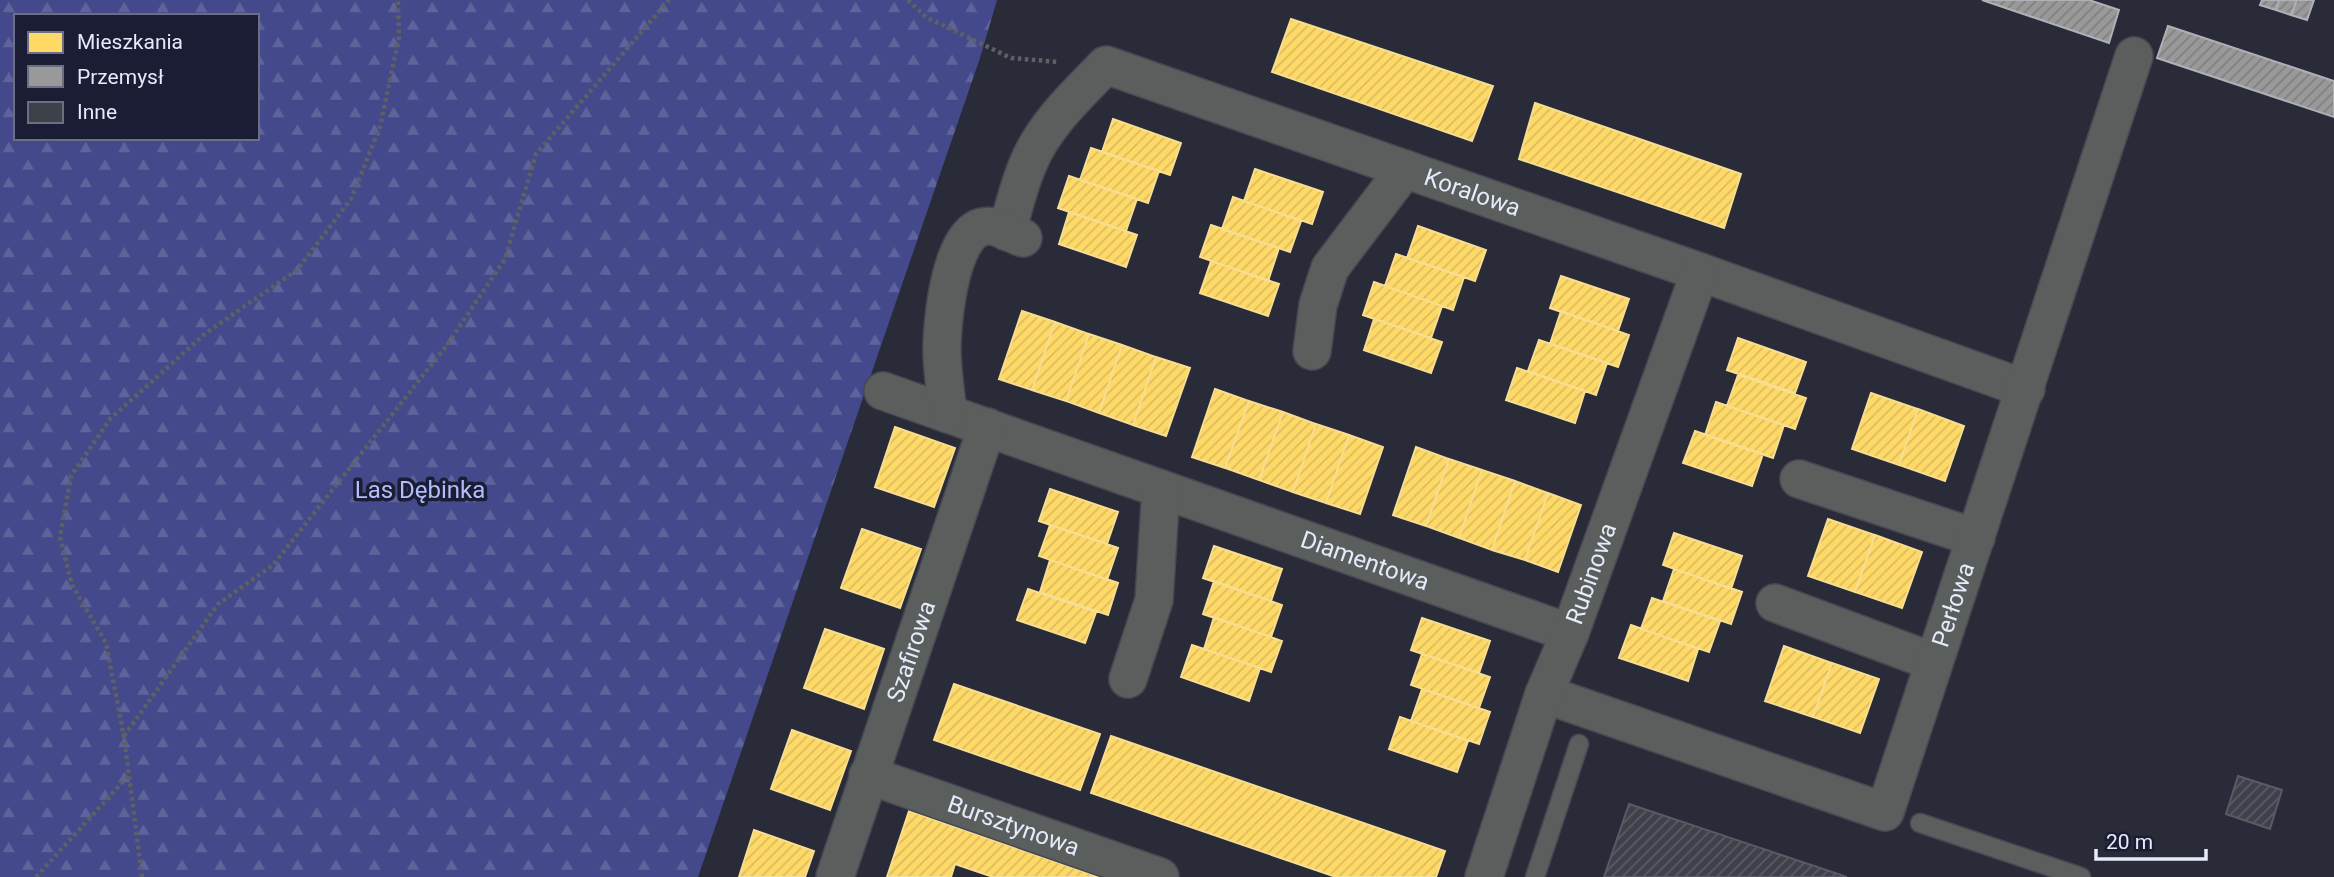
<svg xmlns="http://www.w3.org/2000/svg" width="2334" height="877" font-family="Roboto,sans-serif">
  <style>
    .forest { fill: url(#forest-firs); fill-rule: evenodd }
    .homes { fill: url(#homes-hatch); stroke: #f8de92; stroke-width: 2 }
    .industry { fill: url(#industry-hatch); stroke: #b0b1b6; stroke-width: 2 }
    .building { fill: url(#building-hatch); stroke: #585a65; stroke-width: 2 }
    .lines { fill: none; stroke-linecap: round; stroke-linejoin: round }
    .service-casing { stroke: #454751; stroke-width: 21 }
    .minor-casing { stroke: #454751; stroke-width: 40 }
    .path { stroke: #5e6163; stroke-width: 4.5; stroke-dasharray: 3.5 3.5; stroke-linecap: butt }
    .service { stroke: #5a5e5d; stroke-width: 18 }
    .minor { stroke: #5a5e5d; stroke-width: 37 }
    .labels { text-anchor: middle; stroke-width: 7; stroke-linejoin: round; paint-order: stroke }
    .street-label { font-size: 24px; fill: #e7eafa; stroke: #1a1d33 }
    .park-label { font-size: 24px; fill: #b2bdfb; stroke: #1a1d33 }
  </style>
  <defs>
    <pattern id="forest-firs" width="22" height="20" patternUnits="userSpaceOnUse" patternTransform="scale(1.75)"><rect width="22" height="20" fill="#43498a"/><path d="M5 1l3.5 6h-7zM16 11l3.5 6h-7z" fill="#5e639b"/></pattern>
    <pattern id="homes-hatch" width="6" height="6" patternUnits="userSpaceOnUse" patternTransform="scale(1.75)"><rect width="6" height="6" fill="#ffd966"/><path d="M-1 1l2-2M0 6l6-6M5 7l2-2" fill="none" stroke="#dabc61"/></pattern>
    <pattern id="industry-hatch" width="6" height="6" patternUnits="userSpaceOnUse" patternTransform="scale(1.75)"><rect width="6" height="6" fill="#999"/><path d="M-1 1l2-2M0 6l6-6M5 7l2-2" fill="none" stroke="#808082"/></pattern>
    <pattern id="building-hatch" width="6" height="6" patternUnits="userSpaceOnUse" patternTransform="scale(1.75)"><rect width="6" height="6" fill="#3e404a"/><path d="M-1 1l2-2M0 6l6-6M5 7l2-2" fill="none" stroke="#5a5c65"/></pattern>
  </defs>
  <rect width="100%" height="100%" fill="#292b38"/>
  <path class="forest" d="M 0,0 L 997,0 L 980,58 L 698,877 L 0,877 ZM 16,16 L 257,16 L 257,138 L 16,138 Z"/>
  <path class="homes" d="M 1291,19 L 1493,86 L 1472,141 L 1272,72 Z
    M 1535,103 L 1741,174 L 1724,228 L 1519,159 Z
    M 1113,119 L 1181,143 L 1170,175 L 1102,152 Z
    M 1091,148 L 1159,171 L 1148,203 L 1080,180 Z
    M 1255,169 L 1323,192 L 1312,224 L 1244,201 Z
    M 1069,176 L 1137,199 L 1126,231 L 1058,208 Z
    M 1233,197 L 1301,221 L 1290,252 L 1222,229 Z
    M 1069,212 L 1137,235 L 1126,267 L 1059,244 Z
    M 1211,225 L 1279,248 L 1268,281 L 1200,257 Z
    M 1418,226 L 1486,250 L 1475,281 L 1407,258 Z
    M 1396,254 L 1464,277 L 1453,310 L 1385,286 Z
    M 1211,261 L 1279,284 L 1268,316 L 1200,293 Z
    M 1561,276 L 1629,299 L 1618,331 L 1550,308 Z
    M 1374,282 L 1442,306 L 1431,338 L 1363,315 Z
    M 1022,311 L 1055,322 L 1032,390 L 999,379 Z
    M 1561,311 L 1629,335 L 1618,367 L 1550,344 Z
    M 1374,319 L 1442,342 L 1431,373 L 1364,350 Z
    M 1055,322 L 1089,334 L 1066,401 L 1032,390 Z
    M 1089,334 L 1122,345 L 1099,413 L 1066,401 Z
    M 1738,338 L 1806,362 L 1795,393 L 1727,370 Z
    M 1539,340 L 1607,363 L 1596,395 L 1528,371 Z
    M 1122,345 L 1156,357 L 1133,425 L 1099,413 Z
    M 1156,357 L 1190,368 L 1166,436 L 1133,425 Z
    M 1517,368 L 1585,391 L 1575,423 L 1506,400 Z
    M 1738,375 L 1806,398 L 1795,429 L 1727,406 Z
    M 1215,389 L 1249,401 L 1225,468 L 1192,457 Z
    M 1871,393 L 1918,409 L 1899,465 L 1852,449 Z
    M 1249,401 L 1283,412 L 1259,480 L 1225,468 Z
    M 1716,402 L 1784,425 L 1773,458 L 1705,435 Z
    M 1918,409 L 1964,426 L 1945,481 L 1899,465 Z
    M 1283,412 L 1316,424 L 1293,492 L 1259,480 Z
    M 1316,424 L 1349,435 L 1326,503 L 1293,492 Z
    M 895,427 L 955,448 L 934,507 L 875,487 Z
    M 1695,431 L 1763,454 L 1752,486 L 1683,463 Z
    M 1349,435 L 1383,447 L 1360,514 L 1326,503 Z
    M 1416,447 L 1449,459 L 1426,526 L 1393,515 Z
    M 1449,459 L 1482,470 L 1459,538 L 1426,526 Z
    M 1482,470 L 1515,481 L 1492,550 L 1459,538 Z
    M 1515,481 L 1548,493 L 1525,560 L 1492,550 Z
    M 1050,489 L 1118,512 L 1107,544 L 1039,521 Z
    M 1548,493 L 1581,505 L 1558,572 L 1525,560 Z
    M 1828,519 L 1875,535 L 1855,592 L 1808,576 Z
    M 1050,525 L 1118,548 L 1107,580 L 1039,556 Z
    M 862,529 L 921,549 L 900,608 L 841,588 Z
    M 1674,533 L 1742,556 L 1731,589 L 1663,565 Z
    M 1875,535 L 1922,552 L 1902,608 L 1855,592 Z
    M 1214,546 L 1282,569 L 1271,601 L 1203,578 Z
    M 1050,560 L 1118,583 L 1108,615 L 1040,592 Z
    M 1674,569 L 1742,592 L 1731,624 L 1663,601 Z
    M 1214,581 L 1282,605 L 1271,637 L 1203,614 Z
    M 1028,589 L 1096,612 L 1085,643 L 1017,620 Z
    M 1652,598 L 1720,621 L 1709,652 L 1641,629 Z
    M 1214,617 L 1282,641 L 1271,672 L 1204,649 Z
    M 1422,618 L 1490,641 L 1479,673 L 1411,650 Z
    M 1631,625 L 1698,649 L 1688,681 L 1619,658 Z
    M 825,629 L 884,649 L 864,709 L 804,688 Z
    M 1192,645 L 1260,668 L 1249,701 L 1181,677 Z
    M 1784,646 L 1832,663 L 1813,717 L 1765,701 Z
    M 1422,654 L 1490,677 L 1479,708 L 1411,685 Z
    M 1832,663 L 1879,679 L 1860,733 L 1813,717 Z
    M 954,684 L 1100,734 L 1080,790 L 934,740 Z
    M 1422,689 L 1490,712 L 1479,744 L 1411,721 Z
    M 1400,717 L 1468,741 L 1457,772 L 1389,749 Z
    M 792,730 L 851,751 L 830,810 L 771,789 Z
    M 1111,736 L 1445,851 L 1436,877 L 1336,877 L 1091,793 Z
    M 909,811 L 1100,877 L 993,877 L 955,864 L 951,877 L 887,877 Z
    M 754,830 L 814,851 L 805,877 L 739,877 Z"/>
  <path class="industry" d="M 1982,0 L 2089,0 L 2119,10 L 2109,43 Z
    M 2262,0 L 2279,0 L 2276,10 L 2260,5 Z
    M 2279,0 L 2297,0 L 2291,15 L 2276,10 Z
    M 2297,0 L 2314,0 L 2307,20 L 2291,15 Z
    M 2168,26 L 2334,81 L 2334,117 L 2157,58 Z"/>
  <path class="building" d="M 2238,776 L 2282,790 L 2270,829 L 2226,814 Z
    M 1629,804 L 1847,877 L 1604,877 Z"/>
  <g class="lines">
    <g class="service-casing">
      <path id="service" d="M 1920,823 L 2081,877
        M 1535,877 L 1579,744"/>
    </g>
    <g class="minor-casing">
      <g id="minor">
        <path id="s1" d="M 1007,232 C 1013,210 1019,185 1028,164 C 1044,125 1077,95 1106,65 L 1700,272 L 2026,389"/>
        <path d="M 1312,351 L 1318,305 L 1330,268 L 1405,169"/>
        <path id="s2" d="M 883,391 L 1570,633"/>
        <path d="M 948,414 C 946,393 942,371 942,350 C 942,322 950,235 982,227 C 995,223 1011,234 1023,238"/>
        <path d="M 1799,479 L 1976,538"/>
        <path d="M 1775,603 L 1934,662"/>
        <path d="M 1128,679 L 1154,600 L 1161,489"/>
        <path id="s3" d="M 1544,694 L 1885,812 L 2134,56"/>
        <path id="s4" d="M 868,775 L 1160,877"/>
        <path id="s5" d="M 835,877 L 987,427"/>
        <path id="s6" d="M 1484,877 L 1544,694 L 1570,633 L 1700,272"/>
      </g>
    </g>
    <path class="path" d="M 908,0 L 926,17 L 1011,58 L 1059,62
      M 124,736 L 218,604 L 273,565 L 447,345 L 505,259 L 536,154 L 669,0
      M 36,877 L 129,775
      M 142,877 L 124,737 L 106,643 L 72,585 L 60,537 L 71,476 L 110,419 L 206,333 L 297,270 L 351,199 L 380,127 L 399,37 L 398,0"/>
    <use href="#service" class="service"/>
    <use href="#minor" class="minor"/>
  </g>
  <g class="labels">
    <g class="street-label">
      <text dy="8" stroke="none"><textPath href="#s1" startOffset="586">Koralowa</textPath></text>
      <text dy="8" stroke="none"><textPath href="#s2" startOffset="511">Diamentowa</textPath></text>
      <text dy="8" stroke="none"><textPath href="#s6" startOffset="322">Rubinowa</textPath></text>
      <text dy="8" stroke="none"><textPath href="#s3" startOffset="579">Perłowa</textPath></text>
      <text dy="8" stroke="none"><textPath href="#s5" startOffset="238">Szafirowa</textPath></text>
      <text dy="8" stroke="none"><textPath href="#s4" startOffset="154">Bursztynowa</textPath></text>
    </g>
    <g class="park-label">
      <text x="420" y="498">Las Dębinka</text>
    </g>
  </g>
  <rect x="14" y="14" width="245" height="126" fill="#1a1d33" stroke="#6c6f83" stroke-width="2"/>
  <rect x="28" y="32" width="35" height="21" fill="#ffd966" stroke="#6c6f83" stroke-width="2"/>
  <text x="77" y="49" font-size="21" fill="#e7eafa">Mieszkania</text>
  <rect x="28" y="66" width="35" height="21" fill="#999999" stroke="#6c6f83" stroke-width="2"/>
  <text x="77" y="84" font-size="21" fill="#e7eafa">Przemysł</text>
  <rect x="28" y="102" width="35" height="21" fill="#3e404a" stroke="#6c6f83" stroke-width="2"/>
  <text x="77" y="119" font-size="21" fill="#e7eafa">Inne</text>
  <path d="M2096 849v10h110v-10" fill="none" stroke="#e7eafa" stroke-width="3.5"/>
  <text x="2106" y="849" font-size="21" fill="#e7eafa" stroke="#1a1d33" stroke-width="5" paint-order="stroke">20 m</text>
</svg>
